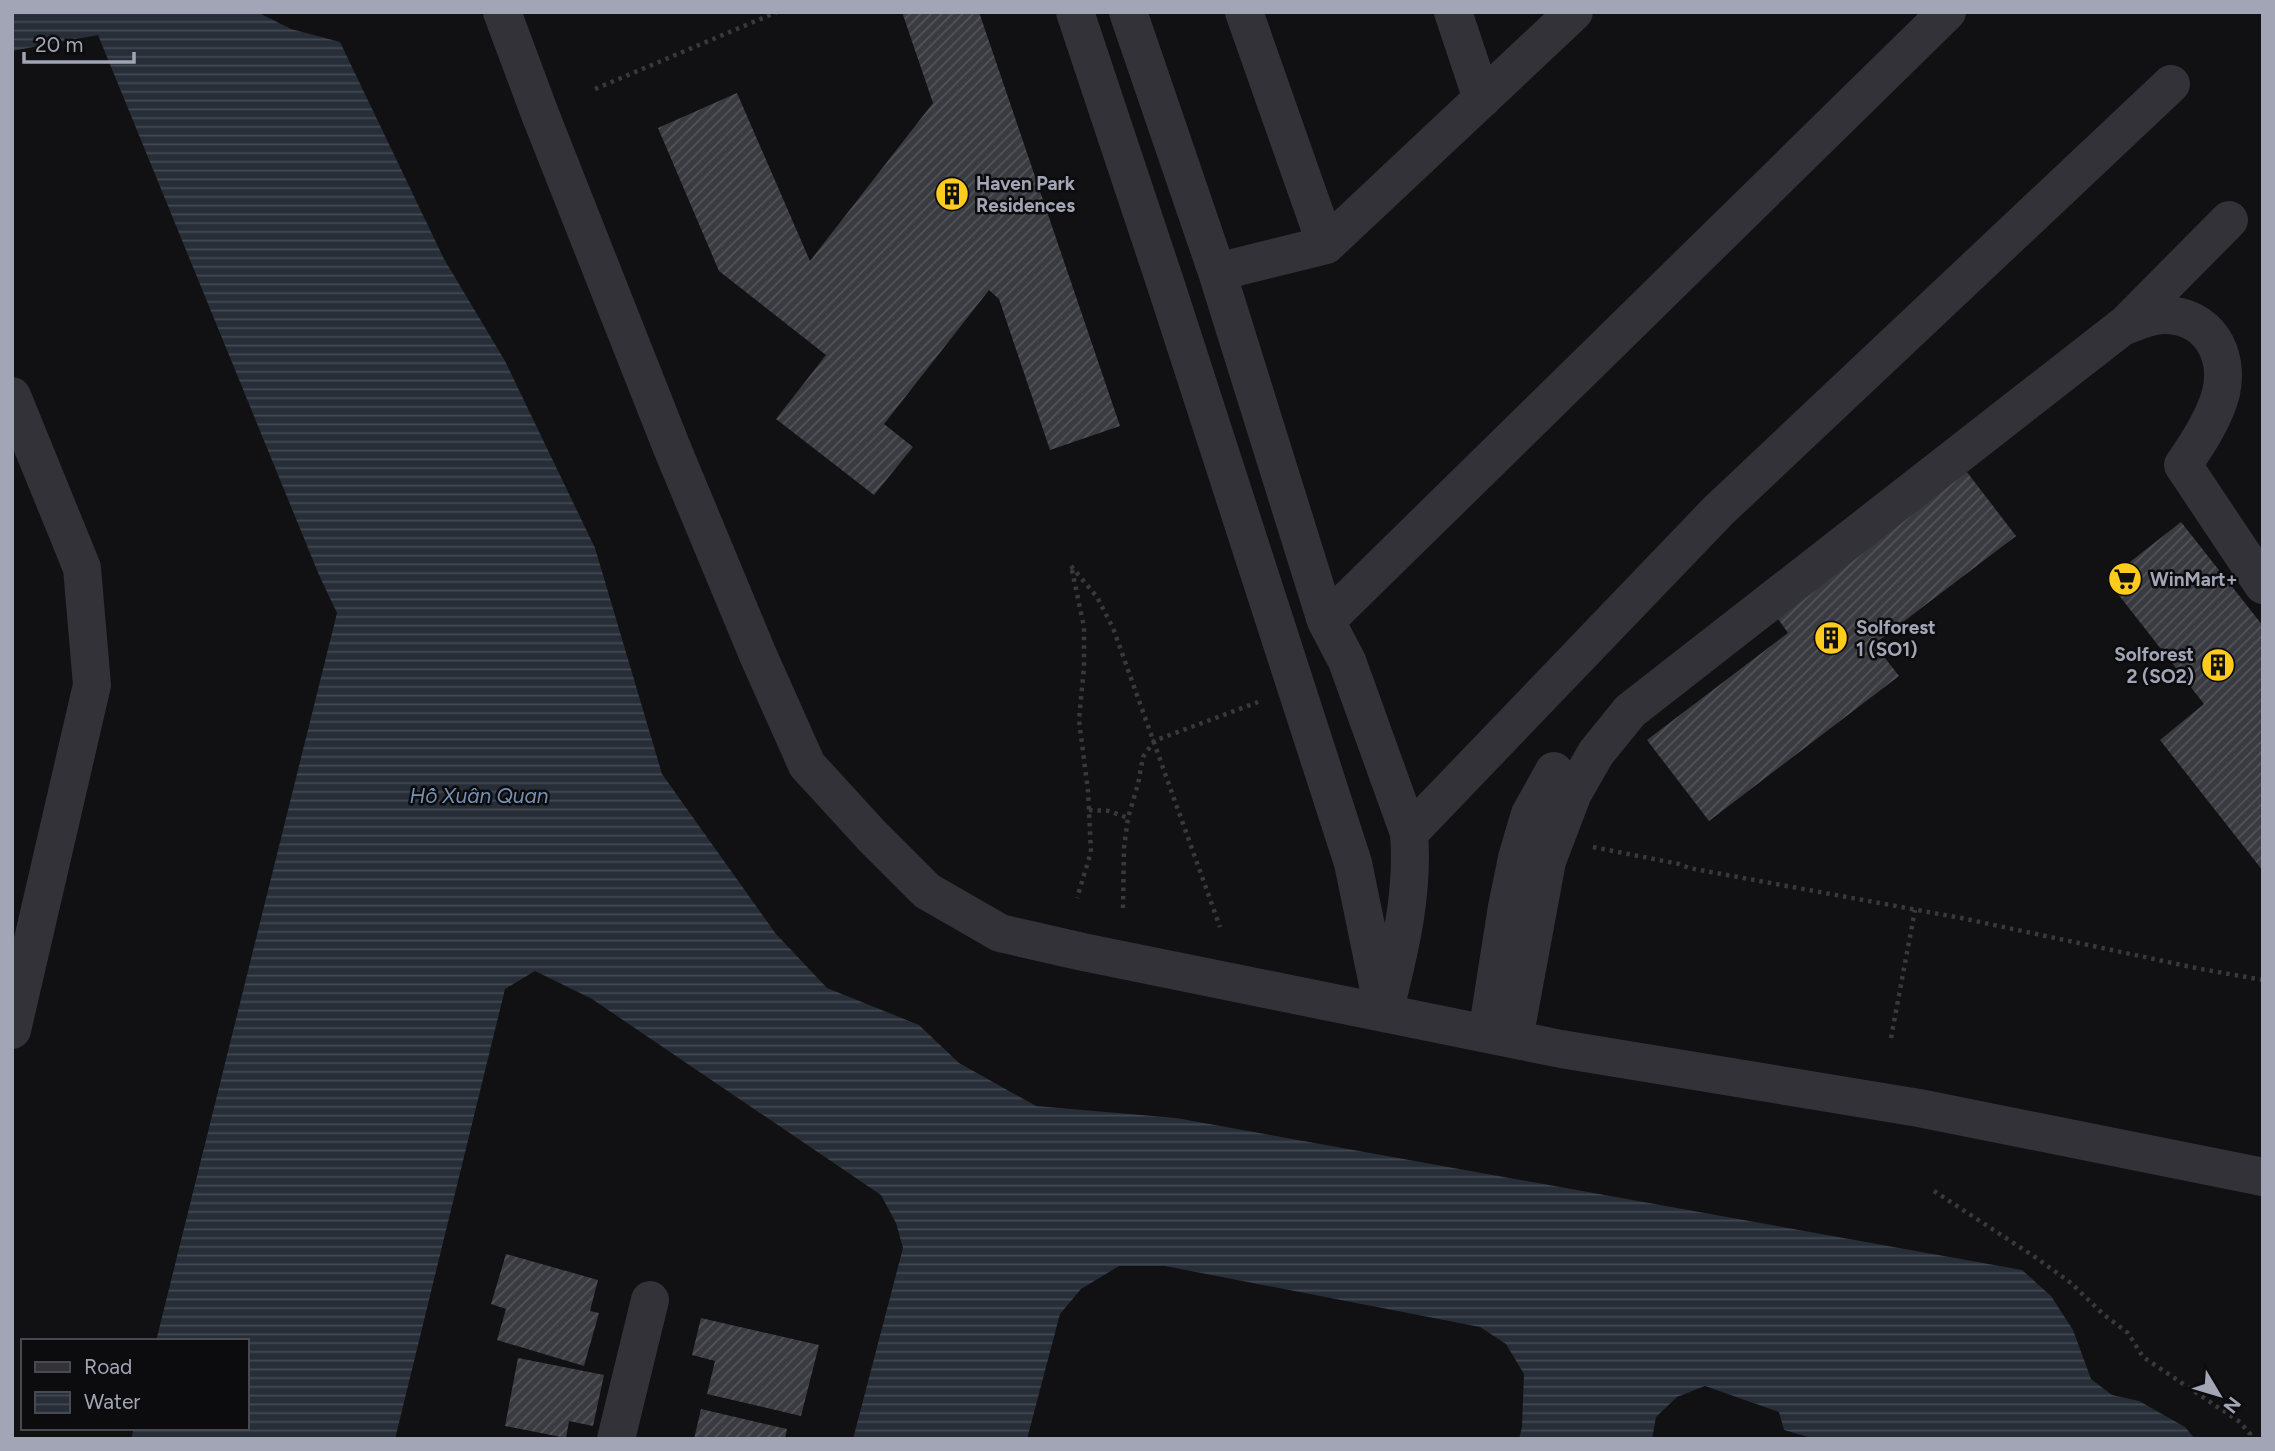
<svg xmlns="http://www.w3.org/2000/svg" width="2275" height="1451" font-family="Figtree,sans-serif">
  <style>
    .water { fill: url(#water-rules) }
    .building { fill: url(#building-hatch) }
    .lines { fill: none; stroke-linecap: round; stroke-linejoin: round }
    .path { stroke: #38393f; stroke-width: 4.5; stroke-dasharray: 3.5 5; stroke-linecap: butt }
    .minor { stroke: #323238; stroke-width: 38 }
    .labels { text-anchor: middle; stroke-width: 5; stroke-linejoin: round; paint-order: stroke }
    .poi-label { font-size: 19px; font-weight: bold; fill: #a1a5b5; stroke: #0c0c0e; text-anchor: start }
    .water-label { font-size: 21px; font-style: italic; fill: #7590b3; stroke: #0c0c0e }
  </style>
  <defs>
    <pattern id="water-rules" width="6" height="5" patternUnits="userSpaceOnUse" patternTransform="scale(1.75)"><rect width="6" height="5" fill="#272e37"/><path d="M0 2.5h6" fill="none" stroke="#434952"/></pattern>
    <pattern id="building-hatch" width="6" height="6" patternUnits="userSpaceOnUse" patternTransform="scale(1.75)"><rect width="6" height="6" fill="#3a3b41"/><path d="M-1 1l2-2M0 6l6-6M5 7l2-2" fill="none" stroke="#53545a"/></pattern>
  </defs>
  <rect width="100%" height="100%" fill="#111113"/>
  <path class="water" d="M 12,12 L 257,12 L 291,29 L 340,42 L 444,259 L 505,361 L 595,548 L 662,774 L 776,934 L 827,988 L 919,1025 L 959,1063 L 1036,1106 L 1176,1118 L 2022,1270 L 2051,1296 L 2073,1330 L 2091,1379 L 2112,1395 L 2139,1401 L 2185,1427 L 2195,1439 L 1815,1439 L 1784,1430 L 1779,1412 L 1705,1386 L 1677,1397 L 1656,1417 L 1652,1439 L 1519,1439 L 1522,1427 L 1524,1374 L 1506,1344 L 1480,1327 L 1165,1266 L 1119,1266 L 1081,1289 L 1060,1314 L 1027,1439 L 853,1439 L 903,1248 L 896,1223 L 881,1195 L 592,999 L 535,971 L 505,989 L 395,1439 L 131,1439 L 134,1428 L 247,1428 L 247,1341 L 156,1341 L 337,613 L 319,575 L 98,35 L 12,51 Z"/>
  <path class="building" d="M 902,12 L 979,12 L 1120,426 L 1050,450 L 999,299 L 989,290 L 884,424 L 913,447 L 874,495 L 776,419 L 826,355 L 719,271 L 658,128 L 737,93 L 810,261 L 933,103 Z
    M 1960,463 L 2016,536 L 1874,644 L 1899,676 L 1709,821 L 1647,740 L 1788,633 L 1770,608 Z
    M 2181,522 L 2263,626 L 2263,871 L 2160,740 L 2204,704 L 2107,580 Z
    M 506,1254 L 598,1280 L 590,1311 L 599,1313 L 584,1366 L 497,1340 L 506,1309 L 491,1304 Z
    M 701,1318 L 819,1345 L 801,1416 L 707,1394 L 715,1361 L 692,1355 Z
    M 518,1358 L 604,1375 L 593,1426 L 569,1421 L 566,1438 L 505,1426 Z
    M 701,1409 L 787,1429 L 785,1439 L 694,1439 Z"/>
  <g class="lines">
    <path class="path" d="M 595,89 L 777,12
      M 1071,566 L 1097,597 L 1113,628 L 1220,927
      M 1072,570 L 1084,627 L 1084,667 L 1079,720 L 1088,791 L 1091,852 L 1077,898
      M 1089,810 L 1109,811 L 1128,818
      M 1593,847 L 1679,864 L 1689,868 L 1961,918 L 2201,969 L 2263,980
      M 1123,908 L 1124,848 L 1128,818 L 1138,784 L 1143,757 L 1154,741 L 1258,702
      M 1891,1038 L 1915,910
      M 1934,1191 L 2035,1257 L 2071,1283 L 2103,1314 L 2128,1333 L 2143,1357 L 2240,1422 L 2250,1434 L 2250,1439"/>
    <path class="minor" d="M 502,12 L 540,114 L 672,448 L 758,655 L 807,765 L 872,836 L 927,891 L 1000,933 L 1083,952 L 1561,1049 L 1919,1108 L 2263,1177
      M 1075,12 L 1165,282 L 1353,863 L 1382,1004
      M 1128,12 L 1217,272 L 1326,621 L 1347,661 L 1409,833 C 1414,895 1399,953 1384,1013
      M 1244,12 L 1326,245
      M 1453,12 L 1482,99
      M 1217,272 L 1326,245 L 1574,12
      M 2124,326 L 2229,220
      M 12,396 L 82,568 L 92,685 L 12,1030
      M 1326,621 L 1947,12
      M 1409,833 L 1718,511 L 2171,84
      M 1487,1034 L 1507,907 L 1517,858 L 1530,814 L 1554,771
      M 1514,1039 L 1547,861 L 1573,793 L 1596,753 L 1630,711 L 2122,327 C 2136,322 2149,315 2164,315 C 2208,315 2230,353 2221,393 C 2214,419 2198,443 2183,465 L 2263,585
      M 616,1439 L 650,1300"/>
  </g>
  <defs>
    <g id="building-disc" transform="scale(1.75)"><circle r="9.5" fill="#ffcb1d" stroke="#0c0c0e"/><path d="M-4-6H4V6H1V3H-1V6H-4ZM-2.5-4.3h1.7v1.8h-1.7ZM.8-4.3h1.7v1.8H.8ZM-2.5-1h1.7V.8h-1.7ZM.8-1h1.7V.8H.8Z" fill="#111"/></g>
    <g id="supermarket-disc" transform="scale(1.75)"><circle r="9.5" fill="#ffcb1d" stroke="#0c0c0e"/><path d="M-6-5.5h2.5l.6 2H6L4.5 2H-2.5L-4.4-4H-6ZM-1.5 3.2a1.3 1.3 0 1 0 .1 0ZM3 3.2a1.3 1.3 0 1 0 .1 0Z" fill="#111"/></g>
  </defs>
  <g fill-rule="evenodd">
    <use href="#building-disc" x="952" y="194"/>
    <use href="#supermarket-disc" x="2125" y="579"/>
    <use href="#building-disc" x="1831" y="638"/>
    <use href="#building-disc" x="2218" y="665"/>
  </g>
  <g class="labels">
    <g class="poi-label">
      <text x="976" y="190">Haven Park<tspan x="976" dy="22">Residences</tspan></text>
      <text x="2150" y="586">WinMart+</text>
      <text x="1856" y="634">Solforest<tspan x="1856" dy="22">1 (SO1)</tspan></text>
      <text x="2194" y="661" text-anchor="end">Solforest<tspan x="2194" dy="22">2 (SO2)</tspan></text>
    </g>
    <g class="water-label">
      <text x="479" y="803">Hồ Xuân Quan</text>
    </g>
  </g>
  <rect width="2275" height="1451" fill="none" stroke="#a1a5b5" stroke-width="28"/>
  <rect x="21" y="1339" width="228" height="91" fill="#0c0c0e" stroke="#484951" stroke-width="2"/>
  <rect x="35" y="1362" width="35" height="10" fill="#323238" stroke="#484951" stroke-width="2"/>
  <text x="84" y="1374" font-size="21" fill="#a1a5b5">Road</text>
  <rect x="35" y="1392" width="35" height="21" fill="url(#water-rules)" stroke="#484951" stroke-width="2"/>
  <text x="84" y="1409" font-size="21" fill="#a1a5b5">Water</text>
  <g transform="translate(2219 1395) rotate(128)" stroke="#0c0c0e" stroke-width="5" paint-order="stroke">
  <path d="M0-5L12 26L0 18L-12 26Z" fill="#a1a5b5"/>
  <text y="-10" font-size="19" font-weight="bold" text-anchor="middle" fill="#a1a5b5">N</text>
  </g>
  <path d="M24 52v10h110v-10" fill="none" stroke="#a1a5b5" stroke-width="3.5"/>
  <text x="35" y="52" font-size="21" fill="#a1a5b5" stroke="#0c0c0e" stroke-width="5" paint-order="stroke">20 m</text>
</svg>
